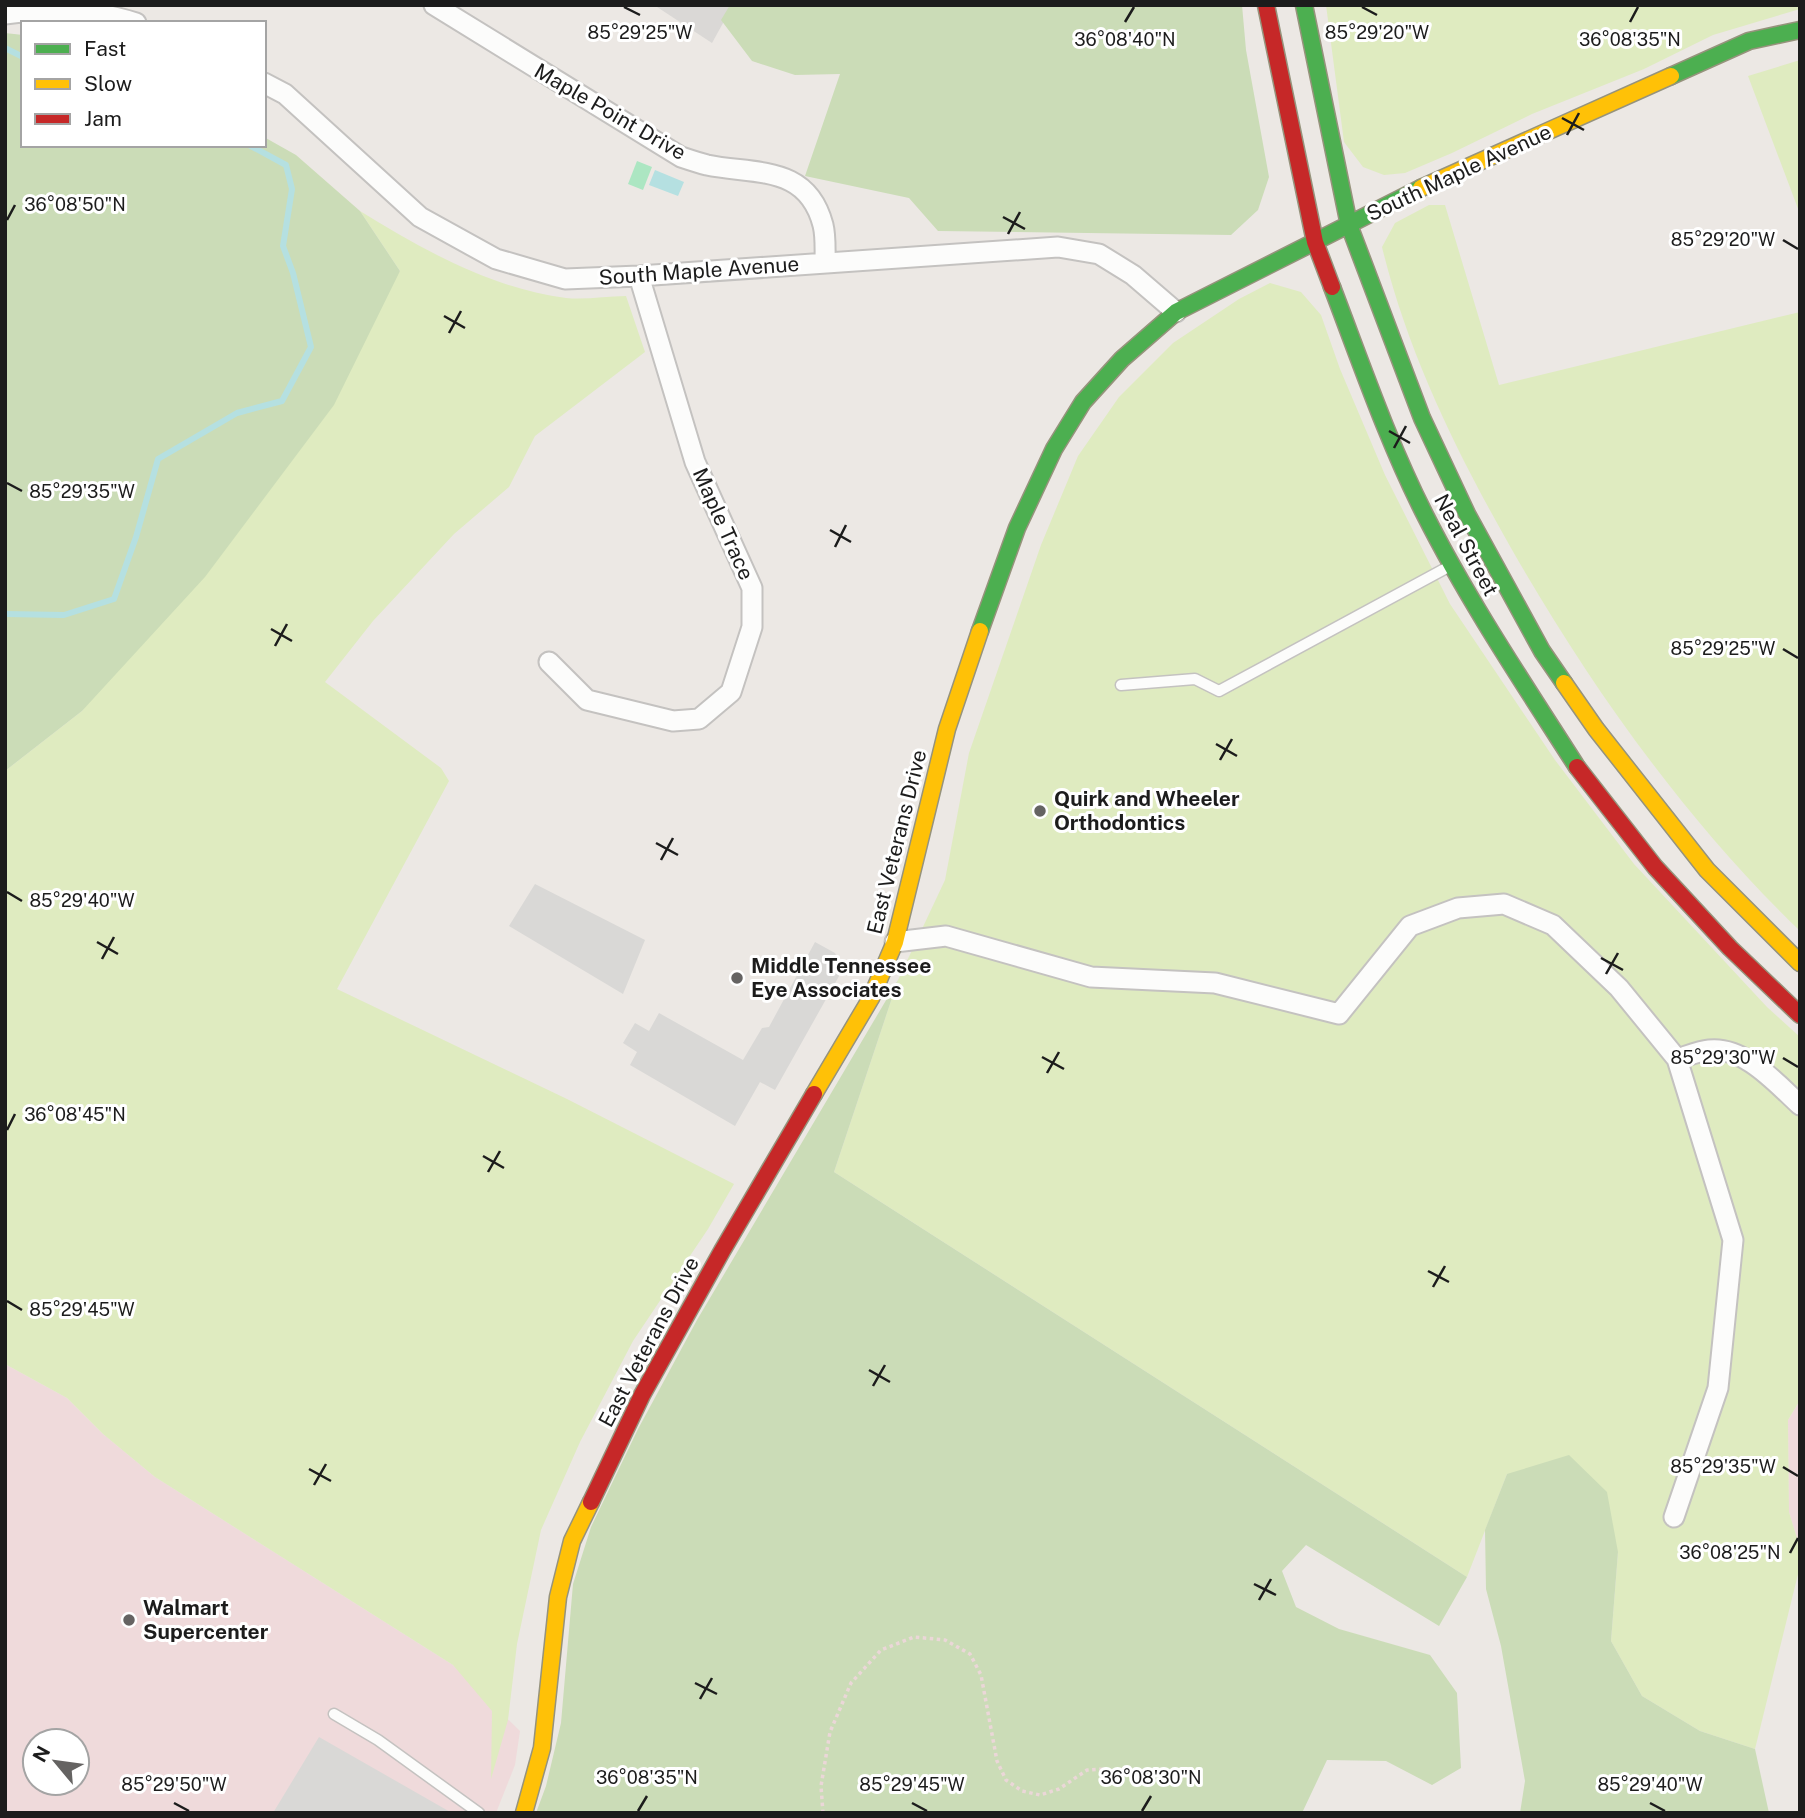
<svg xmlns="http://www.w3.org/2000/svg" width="1805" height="1818" font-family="'Public Sans',sans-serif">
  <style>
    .residential { fill: #dad8d6 }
    .commercial { fill: #efdadb; fill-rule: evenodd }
    .religious { fill: #d9d8d6 }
    .grass { fill: #dfebc0 }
    .forest { fill: #cbdcb7 }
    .pitch { fill: #ace6c2 }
    .water { fill: #b5e0e1 }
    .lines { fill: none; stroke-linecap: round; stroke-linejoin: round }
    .stream { stroke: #b5e0e1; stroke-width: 6 }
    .lane-casing { stroke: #c4c2c0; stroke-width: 13 }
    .street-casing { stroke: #c4c2c0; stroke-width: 23 }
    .fast-casing { stroke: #96937c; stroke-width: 19 }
    .slow-casing { stroke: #96937c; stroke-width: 19 }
    .jam-casing { stroke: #96937c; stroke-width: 19 }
    .path { stroke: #ebd7d8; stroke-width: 3.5; stroke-dasharray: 3.5 3.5; stroke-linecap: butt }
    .lane { stroke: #fcfcfb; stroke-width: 10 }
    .street { stroke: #fcfcfb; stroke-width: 19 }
    .fast { stroke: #4caf50; stroke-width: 16 }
    .slow { stroke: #ffc107; stroke-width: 16 }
    .jam { stroke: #c62828; stroke-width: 16 }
    .ticks { fill: none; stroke: #1c1c1c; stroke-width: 2.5 }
    .poi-dot { fill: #656362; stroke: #fff; stroke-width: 2.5 }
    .labels { text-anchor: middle; stroke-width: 6; stroke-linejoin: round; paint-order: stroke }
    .street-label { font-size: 21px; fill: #1c1c1c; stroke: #fff }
    .poi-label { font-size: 21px; font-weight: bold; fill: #1c1c1c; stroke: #fff; text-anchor: start }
    .ticks-label { font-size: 18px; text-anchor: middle; fill: #1c1c1c; stroke: #fff; stroke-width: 6; stroke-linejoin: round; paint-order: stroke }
  </style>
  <rect width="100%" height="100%" fill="#ece8e4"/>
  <path class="residential" d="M 654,5 L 733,5 L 712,43 Z"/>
  <path class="commercial" d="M 5,1364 L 67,1398 L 103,1434 L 155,1477 L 453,1665 L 520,1731 L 515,1765 L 496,1813 L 5,1813 ZM 35,1741 L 77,1741 L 77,1783 L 35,1783 Z
    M 1800,1400 L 1800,1548 L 1789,1512 L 1788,1420 Z"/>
  <path class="religious" d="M 535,884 L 645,940 L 623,994 L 509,926 Z
    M 815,942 L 835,953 L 843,969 L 775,1090 L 760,1082 L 735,1126 L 630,1065 L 637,1052 L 623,1043 L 635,1023 L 649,1031 L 659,1013 L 743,1060 L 762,1028 L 769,1027 Z
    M 319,1737 L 452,1813 L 273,1813 Z"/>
  <path class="grass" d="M 1326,5 L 1800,5 L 1800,9 L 1713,35 L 1644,69 L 1532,114 L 1452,153 L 1405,173 L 1384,175 L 1363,167 L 1344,142 Z
    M 1800,60 L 1800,214 L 1748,76 Z
    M 1429,205 L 1445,205 L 1499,385 L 1800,312 L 1800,931 C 1685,820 1590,686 1511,548 C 1457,453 1408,354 1382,247 L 1395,223 Z
    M 360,211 C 421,249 493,289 566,298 C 585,300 607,296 626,296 L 645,352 L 535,436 L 509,487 L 454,534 L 373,621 L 325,682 L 441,768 L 449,781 L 337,989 L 567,1099 L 734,1184 L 708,1229 L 633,1341 L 580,1442 L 541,1530 L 517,1644 L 508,1720 L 491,1779 L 492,1711 L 453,1665 L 155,1477 L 103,1434 L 67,1398 L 5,1364 L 5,771 L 82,711 L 400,271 Z
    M 1270,283 L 1301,292 L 1321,315 L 1340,369 L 1385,475 L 1450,604 L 1555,760 L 1634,864 L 1767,1007 L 1800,1037 L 1800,1400 L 1788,1420 L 1789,1512 L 1800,1548 L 1800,1566 L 1755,1749 L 1700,1731 L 1642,1696 L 1611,1641 L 1618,1552 L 1507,1474 L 1467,1577 L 834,1172 L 898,980 L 945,880 L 969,753 L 1041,545 L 1078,456 L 1119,397 L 1173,343 L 1239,299 Z"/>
  <path class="forest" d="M 730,5 L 1242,5 L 1246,50 L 1269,177 L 1258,210 L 1231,235 L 938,231 L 909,198 L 805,176 L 840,74 L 795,75 L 752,61 L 721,20 Z
    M 5,33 L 23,35 L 23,145 L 264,145 L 264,137 L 296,155 L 360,211 L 400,271 L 334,405 L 205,577 L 82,711 L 5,771 Z
    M 898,980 L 834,1172 L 1467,1577 L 1439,1626 L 1306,1545 L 1282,1571 L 1296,1607 L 1339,1629 L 1430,1655 L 1457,1693 L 1461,1768 L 1432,1785 L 1386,1761 L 1327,1760 L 1302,1813 L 536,1813 L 546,1786 L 561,1723 L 573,1584 L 591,1527 L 638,1429 L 697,1320 Z
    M 1569,1455 L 1607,1492 L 1618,1552 L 1611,1641 L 1642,1696 L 1700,1731 L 1755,1749 L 1769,1813 L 1520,1813 L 1525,1781 L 1501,1646 L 1486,1589 L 1485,1530 L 1507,1474 Z"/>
  <path class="pitch" d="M 637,161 L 652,167 L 643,190 L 628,184 Z"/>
  <path class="water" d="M 655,170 L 684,182 L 678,196 L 649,185 Z"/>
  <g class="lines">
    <path class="stream" d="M 5,48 L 23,57
      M 5,614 L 64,615 L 114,599 L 136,537 L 158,459 L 237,413 L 282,401 L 311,347 L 293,273 L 283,246 L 292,189 L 286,165 L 249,145"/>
    <g class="lane-casing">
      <path id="lane" d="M 1121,685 L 1195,679 L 1219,691 L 1450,566
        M 334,1714 L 378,1740 L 479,1813"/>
    </g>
    <g class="street-casing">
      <path id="street" d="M 434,5 L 681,157 C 690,160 699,163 707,165 C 755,175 807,164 823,225 C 826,237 825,251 825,263
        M 5,14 C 49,9 94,9 136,23
        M 264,83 L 285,94 L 420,217 L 496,259 L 565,279 L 639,276 L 1058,247 L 1099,254 L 1133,275 L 1176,312
        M 549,662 L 587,700 L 673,721 L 699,719 L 731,692 L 752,627 L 752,588 L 695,462 L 639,276
        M 895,942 L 946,936 L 1091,977 L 1215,983 L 1339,1014 L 1410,926 L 1458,908 L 1504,904 L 1553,925 L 1619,988 L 1677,1059 C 1687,1056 1699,1051 1709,1050 C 1744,1046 1776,1083 1800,1105
        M 1674,1517 L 1718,1388 L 1733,1240 L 1677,1059"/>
    </g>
    <g class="fast-casing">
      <path id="fast" d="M 1304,5 L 1349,225 L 1422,418 L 1467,514 L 1542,651 L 1564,683
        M 1671,76 L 1749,41 L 1800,30
        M 1332,287 C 1361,363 1388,442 1425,515 C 1469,602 1524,684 1577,767
        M 980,631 L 1017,528 L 1054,449 L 1083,402 L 1122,359 L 1176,312 L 1421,188"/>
    </g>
    <g class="slow-casing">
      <path id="slow" d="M 1421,188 L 1671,76
        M 1564,683 L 1596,729 L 1707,870 L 1800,963
        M 814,1094 L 871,998 L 895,942 L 947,729 L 980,631
        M 524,1813 L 542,1748 L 558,1597 L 572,1541 L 591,1502"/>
    </g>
    <g class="jam-casing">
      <path id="jam" d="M 1266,5 L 1315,242 L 1332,287
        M 1577,767 L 1655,867 L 1730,948 L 1800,1015
        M 591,1502 L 642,1395 L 722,1251 L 814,1094"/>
    </g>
    <path class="path" d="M 823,1813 L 821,1786 L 830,1732 L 851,1683 L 881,1650 L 914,1637 L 945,1640 L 970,1654 L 981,1675 L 997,1761 L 1006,1780 L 1022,1791 L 1040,1795 L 1059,1789 L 1087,1770 L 1105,1769"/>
    <use href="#lane" class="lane"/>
    <use href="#street" class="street"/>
    <use href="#fast" class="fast"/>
    <use href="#slow" class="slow"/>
    <use href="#jam" class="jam"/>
  </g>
  <path class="ticks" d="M 624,7 L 640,15M 1362,7 L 1377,15M 1125,22 L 1134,7M 1630,22 L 1638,7M 1562,118 L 1584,130M 1567,135 L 1579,113M 1003,217 L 1025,229M 7,220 L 15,205M 1008,234 L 1020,212M 1783,240 L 1798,249M 444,316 L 465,328M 449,333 L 461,311M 1389,431 L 1410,443M 1394,448 L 1406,426M 7,483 L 22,491M 830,530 L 851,542M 835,547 L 846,525M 271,629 L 292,641M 275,646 L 287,624M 1783,649 L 1798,658M 1216,744 L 1237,756M 1220,760 L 1232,739M 656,843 L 678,855M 661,860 L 673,838M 7,892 L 22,901M 97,942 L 118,954M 1601,958 L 1623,970M 102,959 L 114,937M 1606,974 L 1618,953M 1042,1057 L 1064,1069M 1783,1058 L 1798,1067M 1047,1073 L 1059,1052M 7,1130 L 15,1114M 483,1156 L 504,1168M 488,1172 L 500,1151M 1428,1271 L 1449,1282M 1433,1287 L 1445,1266M 7,1301 L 22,1310M 869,1370 L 890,1382M 873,1386 L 885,1365M 1783,1467 L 1798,1476M 309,1469 L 331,1481M 314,1485 L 326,1464M 1790,1553 L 1798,1538M 1254,1584 L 1276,1595M 1259,1600 L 1271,1579M 695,1683 L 717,1694M 700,1699 L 712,1678M 174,1803 L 189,1811M 912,1803 L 927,1811M 1650,1803 L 1665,1811M 638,1811 L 647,1796M 1142,1811 L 1151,1796"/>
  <g class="poi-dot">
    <circle cx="1040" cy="811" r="7"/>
    <circle cx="737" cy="978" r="7"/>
    <circle cx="129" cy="1620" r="7"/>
  </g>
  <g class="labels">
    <g class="street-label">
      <text transform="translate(610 112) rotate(30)" y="7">Maple Point Drive</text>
      <text transform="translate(1459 173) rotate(-25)" y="7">South Maple Avenue</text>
      <text transform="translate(699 271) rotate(-4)" y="7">South Maple Avenue</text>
      <text transform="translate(723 524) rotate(66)" y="7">Maple Trace</text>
      <text transform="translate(1466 545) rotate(62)" y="7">Neal Street</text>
      <text transform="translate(897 842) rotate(-76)" y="7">East Veterans Drive</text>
      <text transform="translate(649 1342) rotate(-62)" y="7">East Veterans Drive</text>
    </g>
    <g class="poi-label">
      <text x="1054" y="806">Quirk and Wheeler<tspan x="1054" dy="24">Orthodontics</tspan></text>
      <text x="751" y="973">Middle Tennessee<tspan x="751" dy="24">Eye Associates</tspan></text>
      <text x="143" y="1615">Walmart<tspan x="143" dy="24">Supercenter</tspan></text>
    </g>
  </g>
  <g class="ticks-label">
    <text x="640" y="39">85°29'25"W</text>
    <text x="1377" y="39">85°29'20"W</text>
    <text x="1125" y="46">36°08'40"N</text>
    <text x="1630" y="46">36°08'35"N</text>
    <text x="75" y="211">36°08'50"N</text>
    <text x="1723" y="246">85°29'20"W</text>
    <text x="82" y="498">85°29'35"W</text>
    <text x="1723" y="655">85°29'25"W</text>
    <text x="82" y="907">85°29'40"W</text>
    <text x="1723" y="1064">85°29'30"W</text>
    <text x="75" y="1121">36°08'45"N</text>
    <text x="82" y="1316">85°29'45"W</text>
    <text x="1723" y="1473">85°29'35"W</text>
    <text x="1730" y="1559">36°08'25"N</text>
    <text x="647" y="1784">36°08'35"N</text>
    <text x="1151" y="1784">36°08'30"N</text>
    <text x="174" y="1791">85°29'50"W</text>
    <text x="912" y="1791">85°29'45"W</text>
    <text x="1650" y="1791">85°29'40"W</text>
  </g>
  <rect width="1805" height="1818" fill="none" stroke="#1c1c1c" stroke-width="14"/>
  <rect x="21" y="21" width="245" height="126" fill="#ffffff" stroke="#a4a4a4" stroke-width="2"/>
  <rect x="35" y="44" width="35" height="10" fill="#4caf50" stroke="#a4a4a4" stroke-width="2"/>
  <text x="84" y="56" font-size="21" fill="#1c1c1c">Fast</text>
  <rect x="35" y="79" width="35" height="10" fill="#ffc107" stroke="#a4a4a4" stroke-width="2"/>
  <text x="84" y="91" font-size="21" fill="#1c1c1c">Slow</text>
  <rect x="35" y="114" width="35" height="10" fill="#c62828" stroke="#a4a4a4" stroke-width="2"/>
  <text x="84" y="126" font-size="21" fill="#1c1c1c">Jam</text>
  <g transform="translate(56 1762) rotate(299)"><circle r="33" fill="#ffffff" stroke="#a4a4a4" stroke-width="2"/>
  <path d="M0-5L12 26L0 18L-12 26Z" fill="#656362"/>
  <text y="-10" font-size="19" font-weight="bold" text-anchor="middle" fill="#1c1c1c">N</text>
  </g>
</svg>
